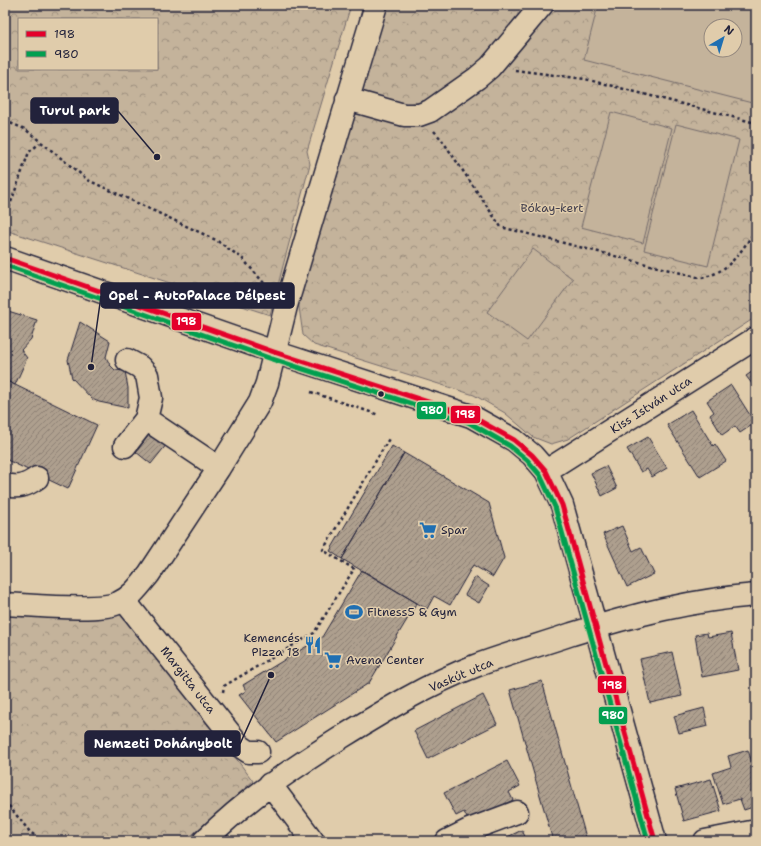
<svg xmlns="http://www.w3.org/2000/svg" width="761" height="846" font-family="'Shantell Sans',sans-serif">
  <style>
    .park { fill: url(#park-crowns); stroke: #736a6b; fill-rule: evenodd }
    .pitch { fill: #c4b39b; stroke: #736a6b; fill-rule: evenodd }
    .building { fill: url(#building-hatch); stroke: #22223b }
    .lines { fill: none; stroke-linecap: round; stroke-linejoin: round }
    .minor-casing { stroke: #22223b; stroke-width: 25 }
    .major-casing { stroke: #22223b; stroke-width: 25 }
    .path { stroke: #22223b; stroke-width: 2.5; stroke-dasharray: 3 3; stroke-linecap: butt }
    .minor { stroke: #e0ccab; stroke-width: 22 }
    .major { stroke: #e0ccab; stroke-width: 22 }
    .bus-1-casing { stroke: #e0ccab; stroke-width: 8 }
    .bus-2-casing { stroke: #e0ccab; stroke-width: 8 }
    .bus-1 { stroke: #e4002b; stroke-width: 5 }
    .bus-2 { stroke: #029f50; stroke-width: 5 }
    .bus-dot { fill: #22223b; stroke: #e0ccab; stroke-width: 1.5 }
    .labels { text-anchor: middle; stroke-width: 3; stroke-linejoin: round; paint-order: stroke }
    .park-label { font-size: 12px; fill: #423f4e; stroke: #e0ccab }
    .street-label { font-size: 12px; fill: #22223b; stroke: #e0ccab }
    .poi-label { font-size: 12px; fill: #22223b; stroke: #e0ccab; text-anchor: start }
    .leader { fill: none; stroke: #22223b; stroke-width: 1.5 }
    .callout-dot { fill: #22223b; stroke: #e0ccab; stroke-width: 1.5 }
    .callout { fill: #22223b; stroke: #22223b; stroke-width: 1.5 }
    .callout-label { font-size: 13px; text-anchor: middle; font-weight: bold; fill: #fff }
    .line-badge { stroke: #e0ccab; stroke-width: 1.5 }
    .badge-label { font-size: 11px; text-anchor: middle; font-weight: bold; fill: #fff }
  </style>
  <defs>
    <pattern id="park-crowns" width="20" height="18" patternUnits="userSpaceOnUse"><rect width="20" height="18" fill="#c4b39b"/><path d="M2 6a3 3 0 1 1 6 0M12 15a3 3 0 1 1 6 0" fill="none" stroke="#9f9180"/></pattern>
    <pattern id="building-hatch" width="6" height="6" patternUnits="userSpaceOnUse"><rect width="6" height="6" fill="#ae9f8e"/><path d="M-1 1l2-2M0 6l6-6M5 7l2-2" fill="none" stroke="#8d8175"/></pattern>
  </defs>
  <rect width="100%" height="100%" fill="#e0ccab"/>
  <filter id="ink" filterUnits="userSpaceOnUse"><feTurbulence type="fractalNoise" baseFrequency=".025" numOctaves="2"/><feDisplacementMap in="SourceGraphic" scale="8" xChannelSelector="R" yChannelSelector="G"/><feConvolveMatrix kernelMatrix="1 2 1 2 8 2 1 2 1" color-interpolation-filters="sRGB"/></filter>
  <g filter="url(#ink)">
    <path class="park" d="M 5,5 L 351,5 L 307,151 L 310,164 L 270,315 L 5,230 ZM 19,19 L 157,19 L 157,69 L 19,69 Z
      M 388,5 L 756,5 L 756,317 L 568,439 L 551,444 L 533,437 L 505,413 L 474,395 L 314,345 L 303,335 L 297,293 ZM 711,26 L 735,26 L 735,50 L 711,50 Z
      M 119,603 L 253,781 L 185,841 L 5,841 L 5,604 Z"/>
    <path class="pitch" d="M 598,5 L 756,5 L 756,104 L 584,60 ZM 711,26 L 735,26 L 735,50 L 711,50 Z
      M 611,112 L 672,128 L 643,243 L 581,227 Z
      M 676,124 L 739,140 L 708,266 L 644,250 Z
      M 533,249 L 573,279 L 527,341 L 487,312 Z"/>
    <path class="building" d="M 5,310 L 37,320 L 31,339 L 21,350 L 27,358 L 15,385 L 5,380 Z
      M 80,322 L 110,341 L 106,357 L 110,365 L 115,370 L 125,371 L 128,388 L 128,408 L 99,402 L 92,399 L 72,378 L 68,360 Z
      M 756,369 L 756,389 L 746,376 Z
      M 5,380 L 97,425 L 68,489 L 5,459 Z
      M 731,385 L 755,423 L 740,433 L 735,426 L 722,435 L 710,415 L 714,412 L 707,401 Z
      M 691,410 L 713,446 L 715,444 L 726,461 L 700,477 L 667,425 Z
      M 151,432 L 167,444 L 151,464 L 136,452 Z
      M 648,437 L 667,468 L 652,477 L 647,469 L 641,472 L 627,449 Z
      M 392,446 L 404,453 L 342,559 L 330,551 Z
      M 404,453 L 489,503 L 504,558 L 493,577 L 473,565 L 450,605 L 434,596 L 427,609 L 342,559 Z
      M 606,466 L 617,488 L 602,496 L 591,473 Z
      M 622,526 L 633,551 L 641,547 L 654,574 L 627,587 L 603,534 Z
      M 756,532 L 756,542 L 752,535 Z
      M 362,570 L 417,603 L 369,683 L 276,742 L 239,695 L 246,691 L 243,685 L 322,637 Z
      M 475,577 L 489,586 L 479,603 L 465,595 Z
      M 707,633 L 708,637 L 731,633 L 738,670 L 702,677 L 695,635 Z
      M 672,652 L 682,696 L 650,703 L 640,659 Z
      M 542,681 L 587,841 L 553,841 L 510,690 Z
      M 483,695 L 497,724 L 428,759 L 414,731 Z
      M 704,708 L 708,726 L 679,733 L 674,716 Z
      M 748,750 L 756,775 L 756,806 L 744,810 L 740,799 L 723,804 L 713,773 L 731,767 L 728,756 Z
      M 507,761 L 520,786 L 509,792 L 513,800 L 469,822 L 464,812 L 456,816 L 444,793 Z
      M 711,779 L 721,811 L 684,821 L 675,789 Z
      M 522,830 L 527,841 L 499,841 Z"/>
    <g class="lines">
      <g class="minor-casing">
        <path id="minor" d="M 347,99 L 404,115 L 419,115 L 430,111 L 477,78 L 490,67 L 542,5
          M 146,419 L 219,468
          M 125,446 L 146,419 L 151,398 L 147,375 L 140,367 L 127,360
          M 546,471 L 756,338
          M 5,485 C 18,488 26,486 37,478
          M 124,600 L 240,746 L 249,752 L 258,752
          M 5,604 C 30,605 99,612 118,603 C 132,597 140,585 149,574 L 219,468 L 260,402 L 267,383 L 286,306 L 376,5
          M 270,784 L 313,841
          M 204,841 C 248,798 290,770 342,737 C 384,711 428,684 475,666 C 507,654 540,645 572,634 C 633,615 692,600 756,595
          M 447,841 L 469,830 L 517,812
          M 705,841 L 756,831"/>
      </g>
      <g class="major-casing">
        <path id="major" d="M 5,258 L 274,352 L 471,416 L 514,440 L 532,455 L 546,471 L 562,505 L 655,841"/>
      </g>
      <path class="path" d="M 515,70 L 585,79 L 756,123
        M 5,121 L 25,129 L 88,180 L 216,240 L 242,258 L 270,290
        M 434,131 L 442,140 L 501,227 L 701,278 C 730,272 740,252 756,230
        M 5,219 L 29,152 L 40,143
        M 311,392 L 379,415
        M 223,692 L 224,686 L 314,633 L 354,569 L 323,550 L 390,437
        M 5,801 L 30,832 L 42,841"/>
      <use href="#minor" class="minor"/>
      <use href="#major" class="major"/>
      <g class="bus-1-casing">
        <path id="bus-1" d="M 5,258 L 274,352 L 471,416 L 514,440 L 532,455 L 546,471 L 562,505 L 655,841"/>
      </g>
      <g class="bus-2-casing">
        <path id="bus-2" d="M 5,265 L 272,359 L 468,422 L 510,446 L 527,460 L 540,475 L 555,507 L 648,841"/>
      </g>
      <use href="#bus-1" class="bus-1"/>
      <use href="#bus-2" class="bus-2"/>
    </g>
  </g>
  <defs>
    <g id="supermarket-bare" transform="scale(1.38)"><path d="M-6-5.5h2.5l.6 2H6L4.5 2H-2.5L-4.4-4H-6ZM-1.5 3.2a1.3 1.3 0 1 0 .1 0ZM3 3.2a1.3 1.3 0 1 0 .1 0Z" fill="#1f6fb2" stroke="#e0ccab" stroke-width="2.5" paint-order="stroke"/></g>
    <g id="stadium-bare" transform="scale(1.38)"><path d="M0-5a6.5 5 0 1 0 0 10a6.5 5 0 1 0 0-10ZM-3.5-1.8h7v3.6h-7Z" fill="#1f6fb2" stroke="#e0ccab" stroke-width="2.5" paint-order="stroke"/></g>
    <g id="restaurant-bare" transform="scale(1.38)"><path d="M-5-6h1v4h1v-4h1v4h1v-4h1v5L-1.5 .5V6h-2V.5L-5-1ZM5-6V6H3V1.5H1.5Q1.5-4 5-6Z" fill="#1f6fb2" stroke="#e0ccab" stroke-width="2.5" paint-order="stroke"/></g>
  </defs>
  <g fill-rule="evenodd">
    <use href="#supermarket-bare" x="428" y="530"/>
    <use href="#stadium-bare" x="354" y="612"/>
    <use href="#restaurant-bare" x="313" y="645"/>
    <use href="#supermarket-bare" x="333" y="660"/>
  </g>
  <circle class="bus-dot" cx="381" cy="394" r="3.5"/>
  <g class="labels">
    <g class="park-label">
      <text x="552" y="212">Bókay-kert</text>
    </g>
    <g class="street-label">
      <text transform="translate(651 405) rotate(-33)" y="4">Kiss István utca</text>
      <text transform="translate(461 675) rotate(-23)" y="4">Vaskút utca</text>
      <text transform="translate(188 680) rotate(52)" y="4">Margitta utca</text>
    </g>
    <g class="poi-label">
      <text x="441" y="534">Spar</text>
      <text x="367" y="616">Fitness5 &amp; Gym</text>
      <text x="300" y="642" text-anchor="end">Kemencés<tspan x="300" dy="14">Pizza 18</tspan></text>
      <text x="346" y="664">Avena Center</text>
    </g>
  </g>
  <path class="leader" d="M157 157L118 111M91 367L101 296M271 675L240 744"/>
  <g class="callout-dot">
    <circle cx="157" cy="157" r="4"/>
    <circle cx="91" cy="367" r="4"/>
    <circle cx="271" cy="675" r="4"/>
  </g>
  <g class="callout">
    <rect x="31" y="98" width="87" height="25" rx="4"/>
    <rect x="101" y="283" width="193" height="25" rx="4"/>
    <rect x="85" y="731" width="155" height="25" rx="4"/>
  </g>
  <g class="callout-label">
    <text x="75" y="115">Turul park</text>
    <text x="197" y="300">Opel - AutoPalace Délpest</text>
    <text x="163" y="748">Nemzeti Dohánybolt</text>
  </g>
  <g class="line-badge">
    <rect x="171" y="312" width="31" height="19" rx="4" fill="#e4002b"/>
    <rect x="416" y="401" width="31" height="19" rx="4" fill="#029f50"/>
    <rect x="450" y="405" width="31" height="19" rx="4" fill="#e4002b"/>
    <rect x="597" y="675" width="30" height="19" rx="4" fill="#e4002b"/>
    <rect x="598" y="706" width="30" height="19" rx="4" fill="#029f50"/>
  </g>
  <g class="badge-label">
    <text x="186" y="325">198</text>
    <text x="432" y="414">980</text>
    <text x="465" y="418">198</text>
    <text x="612" y="689">198</text>
    <text x="613" y="719">980</text>
  </g>
  <rect width="761" height="846" fill="none" stroke="#e0ccab" stroke-width="20"/>
  <rect x="10" y="10" width="741" height="826" fill="none" stroke="#22223b" stroke-width="1.5" filter="url(#ink)"/>
  <rect x="18" y="18" width="140" height="52" fill="#e0ccab" stroke="#94887e"/>
  <rect x="26" y="31" width="20" height="6" fill="#e4002b" stroke="#94887e"/>
  <text x="54" y="38" font-size="12" fill="#22223b">198</text>
  <rect x="26" y="51" width="20" height="6" fill="#029f50" stroke="#94887e"/>
  <text x="54" y="58" font-size="12" fill="#22223b">980</text>
  <g transform="translate(723 38) rotate(38)"><circle r="19" fill="#e0ccab" stroke="#94887e"/>
  <path d="M0-3L7 15L0 10L-7 15Z" fill="#1f6fb2"/>
  <text y="-6" font-size="11" font-weight="bold" text-anchor="middle" fill="#22223b">N</text>
  </g>
</svg>
